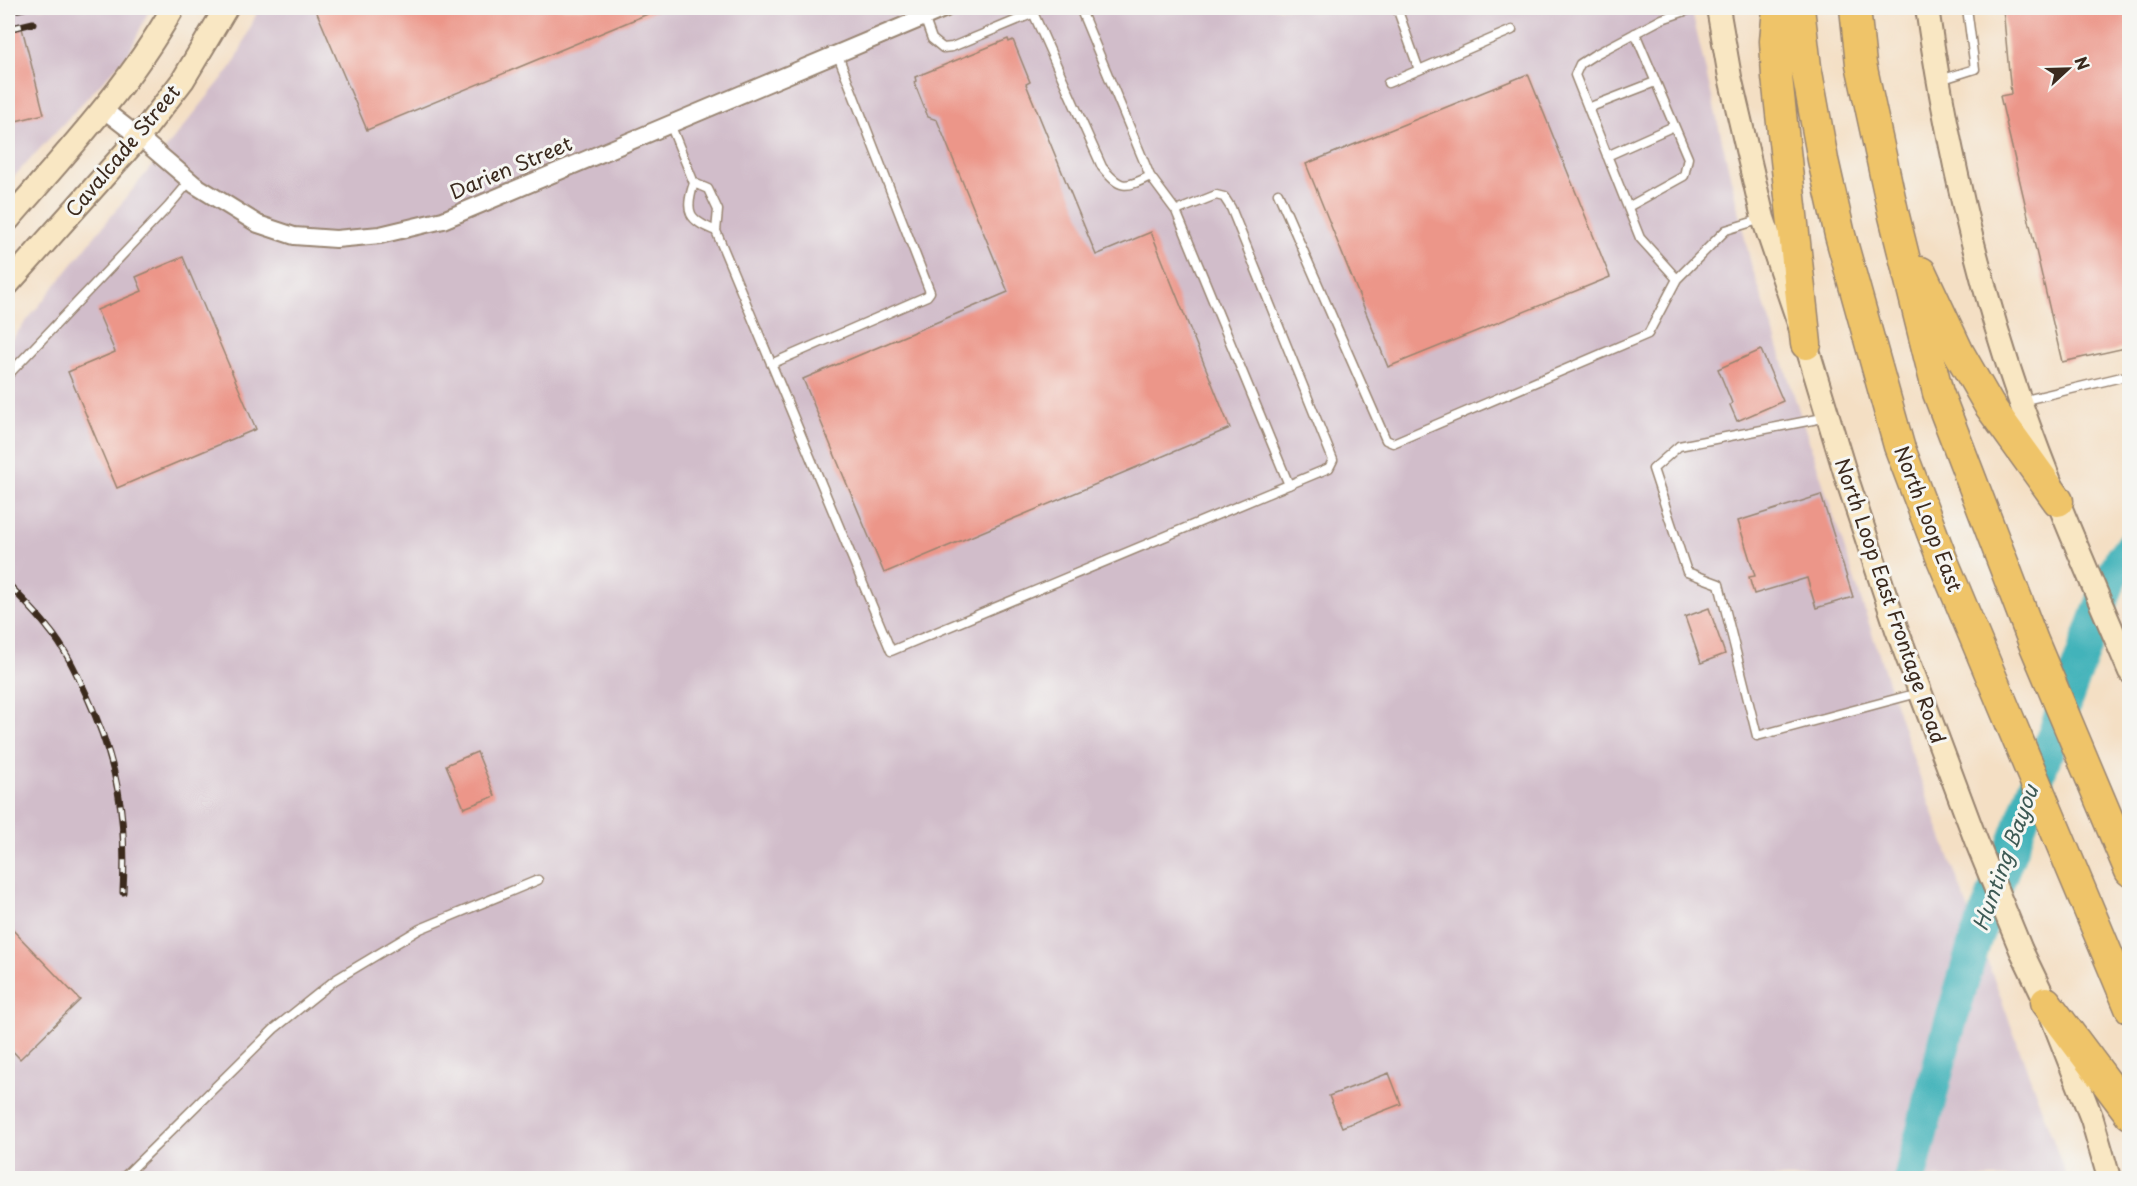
<svg xmlns="http://www.w3.org/2000/svg" width="2137" height="1186" font-family="'Playpen Sans',sans-serif">
  <style>
    .industrial { fill: #d1bdca }
    .lines { fill: none; stroke-linecap: round; stroke-linejoin: round }
    .river { stroke: #43b3ba; stroke-width: 33 }
    .building { fill: #ec9689 }
    .lane-casing { stroke: #988471; stroke-width: 11 }
    .street-casing { stroke: #988471; stroke-width: 20 }
    .secondary-casing { stroke: #988471; stroke-width: 26 }
    .highway-casing { stroke: #988471; stroke-width: 33 }
    .lane { stroke: #fff; stroke-width: 8 }
    .street { stroke: #fff; stroke-width: 16 }
    .secondary { stroke: #f9e7c3; stroke-width: 22 }
    .highway { stroke: #efc469; stroke-width: 30 }
    .rail-casing { stroke: #3b2a1e; stroke-width: 7 }
    .rail { stroke: #f6f6f2; stroke-width: 4.5; stroke-dasharray: 14; stroke-linecap: butt }
    .labels { text-anchor: middle; stroke-width: 6; stroke-linejoin: round; paint-order: stroke }
    .street-label { font-size: 20px; fill: #3b2a1e; stroke: #f6f6f2 }
    .water-label { font-size: 21px; font-style: italic; fill: #3e5a55; stroke: #f6f6f2 }
  </style>
  <rect width="100%" height="100%" fill="#f6f6f2"/>
  <filter id="ink" filterUnits="userSpaceOnUse"><feTurbulence type="fractalNoise" baseFrequency=".0167" numOctaves="2"/><feDisplacementMap in="SourceGraphic" scale="12" xChannelSelector="R" yChannelSelector="G"/><feConvolveMatrix kernelMatrix="1 2 1 2 8 2 1 2 1" color-interpolation-filters="sRGB"/></filter>
  <filter id="wash" filterUnits="userSpaceOnUse"><feTurbulence type="fractalNoise" baseFrequency=".008" numOctaves="4" result="noise"/><feDisplacementMap in="SourceGraphic" scale="24" xChannelSelector="R" yChannelSelector="G"/><feGaussianBlur stdDeviation="1.35" result="paint"/><feColorMatrix in="noise" values="0 0 0 0 0 0 0 0 0 0 0 0 0 0 0 0 0 1.4 0 .05"/><feComposite in="paint" operator="in"/></filter>
  <g filter="url(#wash)">
    <rect width="100%" height="100%" fill="#f4dfc4"/>
    <path class="industrial" d="M 8,8 L 150,8 L 129,53 L 8,183 Z
      M 259,8 L 1691,8 L 1751,264 L 1915,764 L 2067,1178 L 14,1178 L 8,1172 L 8,344 L 234,64 Z"/>
    <g class="lines">
      <path class="river" d="M 1910,1178 L 1945,1041 L 1974,944 L 2014,842 L 2109,583 L 2122,557 L 2130,547"/>
    </g>
    <g id="blocks">
      <path class="building" d="M 315,8 L 662,8 L 367,130 Z
        M 2003,8 L 2130,8 L 2130,347 L 2062,362 L 2000,96 L 2011,94 Z
        M 22,28 L 44,114 L 8,123 L 8,32 Z
        M 1008,39 L 1009,42 L 1013,40 L 1030,82 L 1026,84 L 1096,255 L 1151,232 L 1230,428 L 884,573 L 803,379 L 1008,292 L 937,120 L 928,117 L 914,82 L 916,81 L 915,77 Z
        M 1528,74 L 1610,277 L 1388,367 L 1306,164 Z
        M 183,257 L 256,429 L 117,488 L 68,372 L 115,352 L 97,310 L 142,291 L 136,277 Z
        M 1761,350 L 1783,401 L 1737,421 L 1730,405 L 1732,403 L 1718,369 Z
        M 1821,495 L 1853,597 L 1816,608 L 1807,578 L 1754,594 L 1749,577 L 1755,576 L 1738,521 Z
        M 1709,608 L 1725,654 L 1701,663 L 1685,617 Z
        M 477,752 L 495,796 L 464,808 L 446,765 Z
        M 8,925 L 80,1000 L 20,1059 L 8,1046 Z
        M 1389,1073 L 1401,1104 L 1342,1127 L 1329,1096 Z"/>
    </g>
  </g>
  <g filter="url(#ink)">
    <use href="#blocks" fill-opacity="0" stroke="#988471" stroke-width="1.5"/>
    <g class="lines">
      <g class="lane-casing">
        <path id="lane" d="M 1031,8 L 1102,167 C 1120,189 1125,189 1150,176
          M 1397,8 L 1419,70 L 1512,30
          M 924,17 L 932,39 L 943,48 L 952,47 L 1034,13
          M 1940,80 L 1975,69 L 1967,8
          M 1388,83 L 1419,70
          M 1588,108 L 1655,82
          M 670,124 L 694,183 C 684,213 689,220 716,231
          M 1607,156 L 1674,126
          M 694,183 L 708,189 L 718,210 L 716,231 L 891,651 L 1329,468 L 1333,460 L 1231,208 L 1224,197 L 1216,195 L 1176,211 L 1150,176 L 1080,8
          M 1278,193 L 1386,440 L 1393,443 L 1648,334 L 1677,279 L 1726,230 L 1762,219
          M 1628,207 L 1684,176 L 1688,158 L 1635,33
          M 1176,211 L 1289,485
          M 1677,279 L 1640,238 L 1575,75 L 1580,64 L 1594,55 L 1662,19 L 1694,8
          M 771,364 L 927,296 L 930,292 L 837,53
          M 8,375 L 168,207 L 190,181
          M 2021,401 L 2130,375
          M 1828,417 L 1679,446 L 1653,469 L 1687,572 L 1719,584 L 1757,736 L 1918,693
          M 123,1178 L 274,1029 L 335,980 L 420,929 L 538,880"/>
      </g>
      <g class="street-casing">
        <path id="street" d="M 104,110 L 139,137 L 195,185 L 258,224 L 294,236 L 336,239 L 380,235 L 443,220 L 946,8"/>
      </g>
      <g class="secondary-casing">
        <path id="secondary" d="M 1718,8 L 1730,77 L 1763,218 L 1806,344 L 1847,479 L 1897,630 L 1975,838 L 2021,950 L 2046,1002 L 2092,1119 L 2109,1178
          M 1927,8 C 1946,141 1976,274 2020,401 C 2052,493 2092,582 2130,672
          M 8,220 C 67,152 128,87 173,8
          M 8,284 L 139,137 L 183,80 L 226,8"/>
      </g>
      <g class="highway-casing">
        <path id="highway" d="M 1778,8 L 1775,41 L 1777,77 L 1806,344
          M 1799,8 L 1806,67 L 1823,160 L 1840,235 L 1899,446 L 1942,559 L 2130,1008
          M 1855,8 L 1861,64 L 1894,216 L 1938,393 L 2033,641 L 2130,871
          M 1921,272 L 1959,353 L 1989,405 L 2058,501
          M 2046,1002 L 2130,1114"/>
      </g>
      <use href="#lane" class="lane"/>
      <use href="#street" class="street"/>
      <use href="#secondary" class="secondary"/>
      <use href="#highway" class="highway"/>
      <g class="rail-casing">
        <path id="rail" d="M 8,11 L 24,8
          M 8,29 L 33,23
          M 8,584 C 21,598 36,612 48,628 C 65,648 76,672 87,696 C 118,765 127,816 123,892"/>
      </g>
      <use href="#rail" class="rail"/>
    </g>
  </g>
  <g class="labels">
    <g class="street-label">
      <text transform="translate(123 151) rotate(-50)" y="7">Cavalcade Street</text>
      <text transform="translate(511 168) rotate(-23)" y="7">Darien Street</text>
      <text transform="translate(1928 519) rotate(69)" y="7">North Loop East</text>
      <text transform="translate(1890 601) rotate(71)" y="7">North Loop East Frontage Road</text>
    </g>
    <g class="water-label">
      <text transform="translate(2006 858) rotate(-70)" y="7">Hunting Bayou</text>
    </g>
  </g>
  <rect width="2137" height="1186" fill="none" stroke="#f6f6f2" stroke-width="30"/>
  <g transform="translate(2068 69) rotate(68)" stroke="#f6f6f2" stroke-width="4.5" paint-order="stroke">
  <path d="M0-4.5L10 22L0 15L-10 22Z" fill="#3b2a1e"/>
  <text y="-9" font-size="16" font-weight="bold" text-anchor="middle" fill="#3b2a1e">N</text>
  </g>
</svg>
